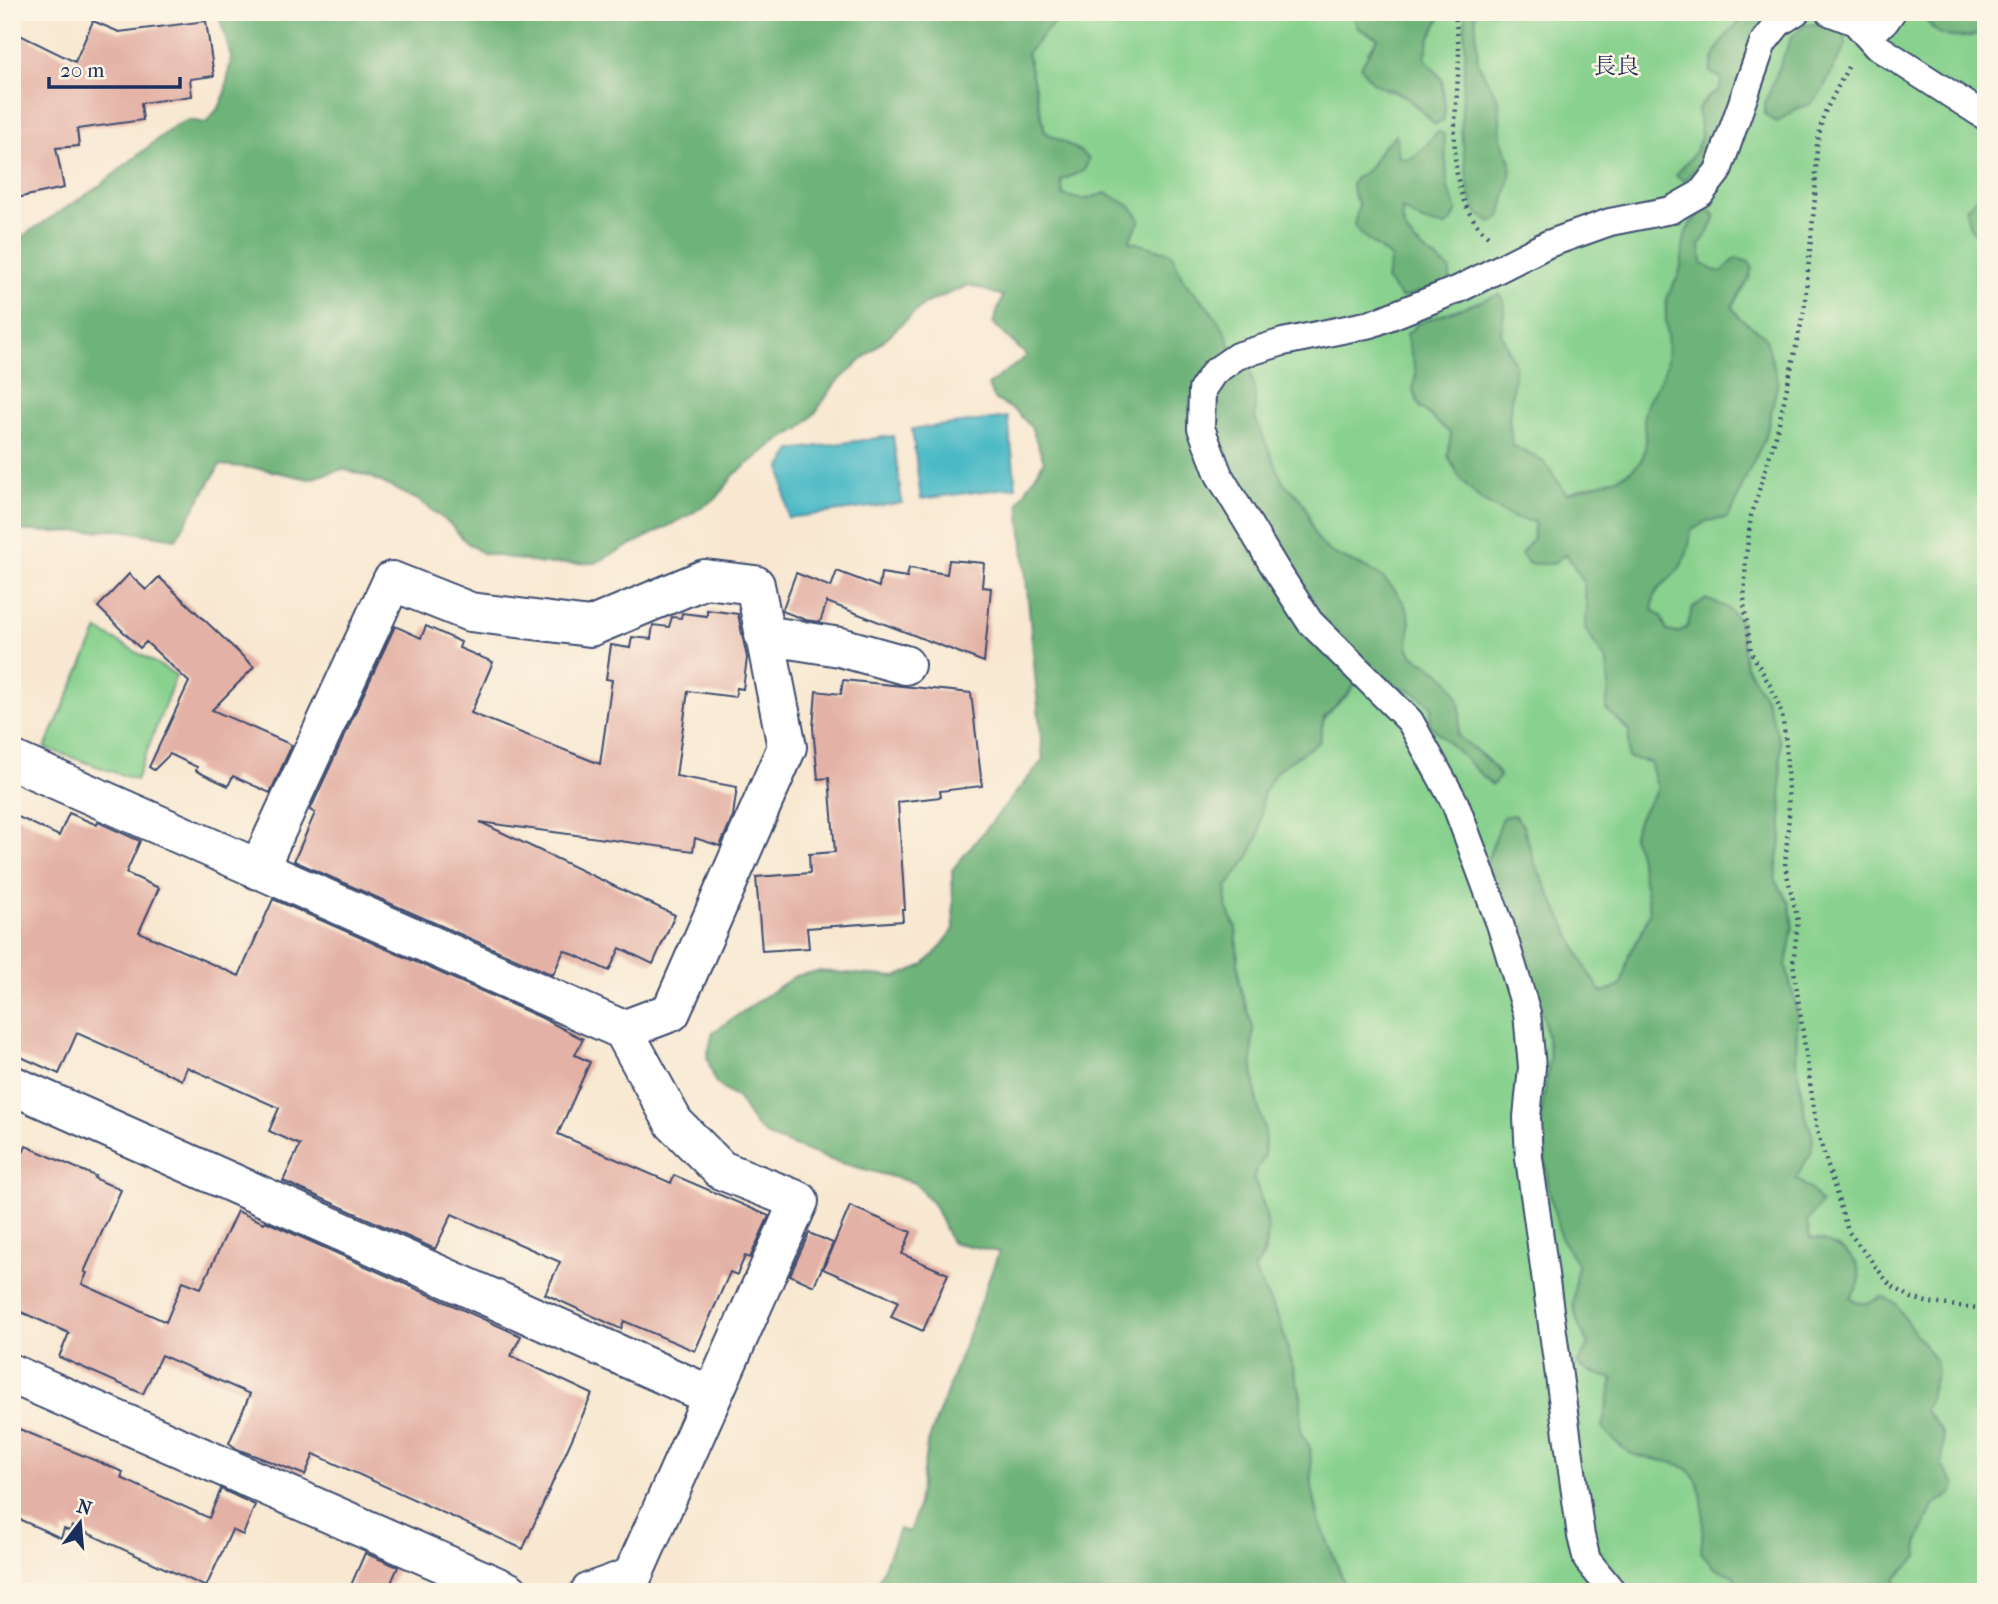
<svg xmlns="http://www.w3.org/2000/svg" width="1998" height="1604" font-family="'IM FELL French Canon','Noto Serif JP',serif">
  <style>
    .green { fill: #88d18e; stroke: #528076; stroke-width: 2 }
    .forest { fill: #6eb379; stroke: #44716c; stroke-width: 2 }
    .water { fill: #4cbac6; stroke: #347492; stroke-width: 2 }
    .building { fill: #e3b1a5 }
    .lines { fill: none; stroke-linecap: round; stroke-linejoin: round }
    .service-casing { stroke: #3c4b6f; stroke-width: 30 }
    .minor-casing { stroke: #3c4b6f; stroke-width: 42 }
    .path { stroke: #3c4b6f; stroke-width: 4.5; stroke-dasharray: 2 5; stroke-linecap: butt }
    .service { stroke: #fff; stroke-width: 26 }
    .minor { stroke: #fff; stroke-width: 38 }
    .labels { text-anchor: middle; stroke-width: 5; stroke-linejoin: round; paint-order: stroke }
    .quarter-label { font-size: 23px; fill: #1b2f5e; stroke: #fcf5e5 }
  </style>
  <rect width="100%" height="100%" fill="#fcf5e5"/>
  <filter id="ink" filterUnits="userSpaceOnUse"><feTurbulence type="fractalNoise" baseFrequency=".0143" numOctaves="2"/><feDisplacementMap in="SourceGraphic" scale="14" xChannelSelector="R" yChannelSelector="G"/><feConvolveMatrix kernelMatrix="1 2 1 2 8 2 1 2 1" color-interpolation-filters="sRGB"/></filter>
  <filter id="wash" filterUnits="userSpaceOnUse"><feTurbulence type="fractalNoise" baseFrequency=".00686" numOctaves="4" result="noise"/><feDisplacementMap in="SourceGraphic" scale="28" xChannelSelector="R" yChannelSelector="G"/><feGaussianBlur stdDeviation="1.57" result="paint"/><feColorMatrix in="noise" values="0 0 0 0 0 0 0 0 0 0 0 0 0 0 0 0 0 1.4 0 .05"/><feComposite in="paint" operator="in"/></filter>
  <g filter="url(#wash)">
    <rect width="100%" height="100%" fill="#f8e8d1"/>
    <path class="green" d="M 1063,12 L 1351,12 L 1379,38 L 1367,53 L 1385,90 L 1404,95 L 1435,124 L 1443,121 L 1445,109 L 1442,80 L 1425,58 L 1429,39 L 1443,12 L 1986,12 L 1986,1592 L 1348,1592 L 1319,1521 L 1312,1487 L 1310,1447 L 1301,1434 L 1301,1396 L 1280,1322 L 1254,1270 L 1265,1254 L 1264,1206 L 1253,1176 L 1264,1157 L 1265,1132 L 1257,1102 L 1252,1061 L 1253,1028 L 1239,984 L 1236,928 L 1226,905 L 1227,887 L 1249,856 L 1259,835 L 1262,794 L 1277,770 L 1319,742 L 1324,717 L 1347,695 L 1302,625 L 1225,331 L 1208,307 L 1183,280 L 1171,253 L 1129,241 L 1107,193 L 1082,200 L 1063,196 L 1061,180 L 1084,171 L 1078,150 L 1045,132 L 1027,53 Z
      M 98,630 L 176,675 L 136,780 L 45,748 Z"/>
    <path class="forest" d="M 218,12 L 1063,12 L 1027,53 L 1045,132 L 1078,150 L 1089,159 L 1084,171 L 1061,180 L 1063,195 L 1082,200 L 1107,193 L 1133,208 L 1140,220 L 1129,241 L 1171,253 L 1183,280 L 1208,307 L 1225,331 L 1232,350 L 1191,404 L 1357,681 L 1347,695 L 1324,717 L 1319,742 L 1277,770 L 1263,794 L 1259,835 L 1249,856 L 1227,887 L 1226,905 L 1236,928 L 1239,984 L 1253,1028 L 1252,1061 L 1257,1102 L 1265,1132 L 1264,1157 L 1253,1176 C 1266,1213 1278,1235 1254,1270 L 1280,1322 L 1301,1396 L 1301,1434 L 1310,1447 L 1312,1487 L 1319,1521 L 1348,1592 L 874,1592 L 899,1529 L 909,1532 L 917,1510 L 927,1445 L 999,1252 L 951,1242 L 934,1205 L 915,1183 L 834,1161 L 767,1136 L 754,1124 L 738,1098 L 730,1094 L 715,1082 L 707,1057 L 713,1032 L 795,976 L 820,971 L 896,977 L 924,965 L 939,949 L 954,929 L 952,870 L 1043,760 L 1019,502 L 1044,461 L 1031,427 L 1016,411 L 994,399 L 988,385 L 1027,356 L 993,323 L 1003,296 L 969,285 L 924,304 L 835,384 L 815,413 L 800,429 L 776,442 L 734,475 L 717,498 L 682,519 L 595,563 L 543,564 L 482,553 L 465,541 L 449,523 L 418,500 L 371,477 L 343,469 L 309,479 L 263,469 L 220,465 L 176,539 L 120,530 L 52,532 L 12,530 L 12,243 L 98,187 L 174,126 L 189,120 L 206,123 L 220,106 L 225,94 L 231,57 Z
      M 1351,12 L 1443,12 L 1429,39 L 1425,58 L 1442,80 L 1445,109 L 1443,121 L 1435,124 C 1426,115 1416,105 1406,97 C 1388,83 1375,94 1361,66 L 1378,38 L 1358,28 Z
      M 1465,12 L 1475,12 L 1478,63 L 1499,101 L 1501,139 L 1511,162 L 1510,177 L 1500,218 L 1491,222 L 1477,213 L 1469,193 L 1461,130 L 1465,56 Z
      M 1738,12 L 1781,12 L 1709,154 L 1684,181 L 1676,175 L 1694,154 L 1701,138 L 1698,109 L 1707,98 L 1719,90 L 1722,79 L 1710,72 C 1714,51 1723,37 1739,23 Z
      M 1923,12 L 1986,12 L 1986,31 C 1962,41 1933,42 1923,12 Z
      M 1828,23 L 1844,30 L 1846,45 L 1821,92 L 1810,104 L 1796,109 L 1777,122 L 1765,115 L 1765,103 L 1792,36 L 1805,25 Z
      M 1437,132 L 1444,134 L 1448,189 L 1457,210 L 1452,221 L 1446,226 C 1428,225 1417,219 1402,209 C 1399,239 1429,253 1450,269 L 1450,281 L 1402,298 L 1386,280 L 1391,258 L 1363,236 L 1354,225 L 1359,205 L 1353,193 L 1352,184 L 1356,178 L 1369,169 L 1382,147 L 1396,135 L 1399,158 C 1417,163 1426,143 1437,132 Z
      M 1986,187 L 1986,238 L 1976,235 L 1969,225 L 1966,209 Z
      M 1707,207 L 1715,215 L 1714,222 L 1700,245 L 1702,263 L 1713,270 L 1722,272 L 1736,258 L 1749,262 L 1752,267 L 1749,279 L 1732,306 L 1739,317 L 1765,336 L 1778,381 L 1766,436 L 1744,481 L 1735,505 L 1727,518 L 1707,521 L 1691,531 C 1690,543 1688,554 1682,564 C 1672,583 1651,584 1653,610 L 1661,616 L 1667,631 L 1678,633 L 1687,627 L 1693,607 L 1706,599 L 1726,607 L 1740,621 L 1745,664 L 1766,700 L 1780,742 L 1782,833 L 1775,880 L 1789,902 L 1793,927 L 1786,965 L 1797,1012 L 1796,1061 L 1805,1114 L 1813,1137 L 1811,1153 L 1796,1178 L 1812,1191 L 1821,1203 L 1807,1222 L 1810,1238 C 1832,1242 1864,1254 1859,1283 C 1858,1288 1853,1294 1850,1298 C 1862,1307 1870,1303 1882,1297 L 1896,1303 L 1907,1322 L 1935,1360 L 1937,1373 L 1925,1411 C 1949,1436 1943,1435 1942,1466 L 1955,1485 L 1953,1493 L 1933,1506 L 1917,1544 L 1918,1557 L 1896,1578 L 1894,1592 L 1742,1592 L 1735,1576 L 1714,1568 L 1701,1552 C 1703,1531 1708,1483 1687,1469 C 1672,1459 1651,1461 1635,1455 C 1622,1451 1611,1436 1602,1427 L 1613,1379 L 1590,1372 L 1577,1364 L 1589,1344 L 1579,1326 L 1573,1304 L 1577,1263 L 1561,1239 L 1549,1190 L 1540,1125 L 1550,1055 L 1544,1019 L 1486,864 L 1503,817 L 1514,815 L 1523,825 L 1535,864 L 1589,974 L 1602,992 L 1621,986 L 1629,954 L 1641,934 L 1650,911 L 1638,850 L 1632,837 L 1639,818 L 1658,789 L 1650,762 L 1628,758 L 1629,731 L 1606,709 L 1609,686 L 1607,662 L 1585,629 L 1587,608 L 1583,581 L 1566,554 L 1552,564 L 1529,564 L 1521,554 L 1532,540 L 1535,522 L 1514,518 L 1481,500 L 1459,477 L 1448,456 L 1451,434 L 1420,407 L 1413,390 L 1416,373 L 1406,335 L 1419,323 L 1500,294 L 1505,306 L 1501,333 L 1515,365 L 1509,419 L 1512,445 L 1544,462 L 1567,494 C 1588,484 1619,483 1636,466 C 1654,449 1640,428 1645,410 C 1649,396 1659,385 1664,372 C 1672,350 1664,325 1666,302 C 1668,292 1676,283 1679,273 C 1684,258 1682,249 1685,236 C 1688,224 1698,215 1707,207 Z
      M 1241,364 L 1250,369 L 1255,395 L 1255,418 L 1283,483 C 1292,489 1303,500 1307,511 C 1312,522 1309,528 1319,541 C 1333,561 1366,562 1383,578 C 1395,589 1410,607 1410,624 C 1410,635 1404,645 1413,655 C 1419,662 1432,665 1440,672 C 1460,690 1464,710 1457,735 C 1471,747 1493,761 1500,777 L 1492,785 L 1429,724 L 1432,707 L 1412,691 L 1393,685 L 1374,674 L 1319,621 L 1227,474 L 1210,423 L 1216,384 Z"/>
    <path class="water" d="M 1008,417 L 1016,487 L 921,499 L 912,429 Z
      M 893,436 L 902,503 L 788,518 L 781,467 L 792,450 Z"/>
    <g id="blocks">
      <path class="building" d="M 93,21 L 119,32 L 206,21 L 214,76 L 190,79 L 192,96 L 141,103 L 143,120 L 77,129 L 79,146 L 56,148 L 64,188 L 12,199 L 12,31 L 75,62 Z
        M 949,560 L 984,563 L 982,587 L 991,588 L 984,662 L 827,602 L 820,622 L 806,620 L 782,611 L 796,573 L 831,587 L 837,571 L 879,587 L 881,573 L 907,577 L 909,568 L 947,574 Z
        M 129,574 L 146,590 L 159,577 L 254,667 L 212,710 L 292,745 L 270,793 L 233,776 L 228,786 L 196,771 L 197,767 L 170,754 L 154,770 L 149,767 L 189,682 L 146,642 L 140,648 L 98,607 Z
        M 707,610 L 738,614 L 747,658 L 743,689 L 737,688 L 735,697 L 688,691 L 676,776 L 737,787 L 733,816 L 720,846 L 695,838 L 693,851 L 480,822 L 675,915 L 653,964 L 620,948 L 609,971 L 564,950 L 553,975 L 294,861 L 315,813 L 310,810 L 395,626 L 421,638 L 426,626 L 461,642 L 459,648 L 493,662 L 471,713 L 600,764 L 612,680 L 606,679 L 611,645 L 630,648 L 632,637 L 651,639 L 653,625 L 669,627 L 672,617 L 681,618 L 682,613 L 707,616 Z
        M 843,680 L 971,693 L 982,786 L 940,791 L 941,797 L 898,802 L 905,910 L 902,910 L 903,921 L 807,928 L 809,948 L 762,951 L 756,877 L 810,873 L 809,854 L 835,852 L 829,778 L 818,779 L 813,728 L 816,691 L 841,694 Z
        M 69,813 L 97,825 L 98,822 L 140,841 L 126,873 L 159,888 L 139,932 L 239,976 L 273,899 L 540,1017 L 583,1039 L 575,1055 L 590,1062 L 558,1134 L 671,1183 L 674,1175 L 769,1216 L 750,1258 L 745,1256 L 737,1275 L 730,1272 L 695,1351 L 624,1321 L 621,1329 L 545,1294 L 560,1262 L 452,1214 L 435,1249 L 283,1181 L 300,1145 L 269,1131 L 279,1108 L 187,1067 L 182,1080 L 77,1033 L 59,1074 L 12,1053 L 12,814 L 59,836 Z
        M 12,1145 L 24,1151 L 26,1146 L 95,1176 L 94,1178 L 121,1190 L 84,1272 L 87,1273 L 82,1284 L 166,1322 L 183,1281 L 201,1288 L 237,1211 L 264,1223 L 265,1221 L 521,1336 L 511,1356 L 592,1394 L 523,1549 L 314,1454 L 305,1475 L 237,1449 L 229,1443 L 250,1394 L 161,1355 L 143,1394 L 59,1357 L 69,1333 L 12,1308 Z
        M 850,1206 L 911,1232 L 902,1254 L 948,1274 L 923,1331 L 891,1317 L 898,1301 L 823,1269 Z
        M 809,1233 L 833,1243 L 814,1286 L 790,1275 Z
        M 12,1426 L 123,1472 L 121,1478 L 209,1518 L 221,1489 L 255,1505 L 243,1535 L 232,1530 L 206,1587 L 72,1526 L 70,1531 L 64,1529 L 61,1538 L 12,1516 Z
        M 365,1553 L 398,1567 L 387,1592 L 348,1592 Z"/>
    </g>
  </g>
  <g filter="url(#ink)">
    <use href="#blocks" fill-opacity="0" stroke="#3c4b6f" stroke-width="2"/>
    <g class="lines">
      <g class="service-casing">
        <path id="service" d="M 1829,12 L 1855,22 L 1876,46 L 1986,117
          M 1866,35 L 1885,22 L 1892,12
          M 1613,1592 L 1587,1560 L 1581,1536 L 1529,1158 L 1527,1117 L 1532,1067 L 1527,1013 L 1500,924 L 1455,803 L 1410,721 L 1310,622 L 1275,568 L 1219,475 L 1201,428 L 1202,390 L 1214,372 L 1237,356 L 1283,342 L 1371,324 L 1459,289 L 1548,244 L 1610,222 L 1671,210 L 1701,193 L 1718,171 L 1763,43 L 1779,23 L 1796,12"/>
      </g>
      <g class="minor-casing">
        <path id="minor" d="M 764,635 L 840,647 L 905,665
          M 12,760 L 623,1030 L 674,1123 L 721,1170 L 799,1201 L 632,1577 L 590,1592
          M 258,870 L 392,581 L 470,612 L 590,627 L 705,579 L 755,585 L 787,747 L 671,1012 L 623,1030
          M 12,1085 L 712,1396
          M 12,1374 L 509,1592"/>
      </g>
      <path class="path" d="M 1455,12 C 1456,25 1458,38 1459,50 C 1459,109 1438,192 1488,236
        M 1848,67 L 1823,116 L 1817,145 L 1815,198 L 1804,311 L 1777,432 L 1751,516 L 1746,556 L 1744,604 L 1751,652 L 1772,689 L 1782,715 L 1786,743 L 1789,816 L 1785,866 L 1798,921 L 1793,963 L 1817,1131 L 1848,1231 L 1890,1285 L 1912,1298 L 1930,1303 L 1986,1309"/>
      <use href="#service" class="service"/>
      <use href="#minor" class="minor"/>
    </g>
  </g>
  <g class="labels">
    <g class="quarter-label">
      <text x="1616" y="74">長良</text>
    </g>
  </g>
  <rect width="1998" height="1604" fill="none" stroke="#fcf5e5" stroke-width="42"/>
  <g transform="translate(80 1523) rotate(16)" stroke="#fcf5e5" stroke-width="5" paint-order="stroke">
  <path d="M0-5L12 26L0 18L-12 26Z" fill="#1b2f5e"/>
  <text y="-10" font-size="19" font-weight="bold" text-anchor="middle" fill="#1b2f5e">N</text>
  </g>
  <path d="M49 77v10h131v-10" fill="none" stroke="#1b2f5e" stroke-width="3.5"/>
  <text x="60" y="77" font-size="21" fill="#1b2f5e" stroke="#fcf5e5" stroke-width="5" paint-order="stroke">20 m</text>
</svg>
